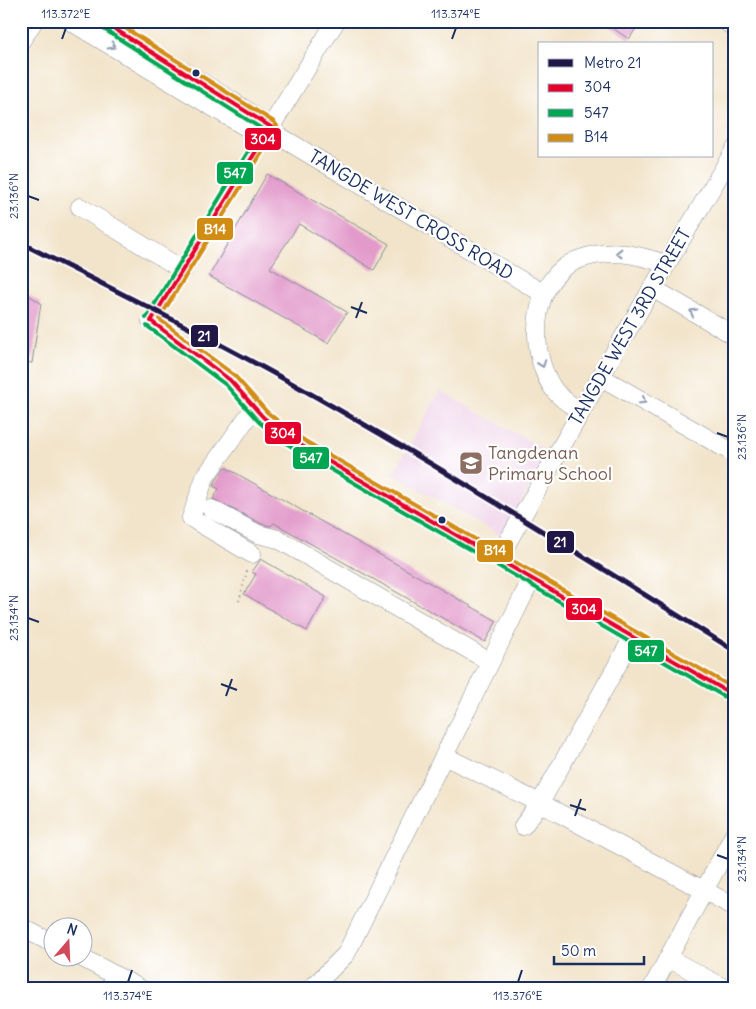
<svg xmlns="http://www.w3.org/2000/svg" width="756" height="1009" font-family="Delius,sans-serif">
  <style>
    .built { fill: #eed0e8 }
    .building { fill: #e29acb }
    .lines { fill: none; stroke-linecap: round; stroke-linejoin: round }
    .minor-casing { stroke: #868a94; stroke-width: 19 }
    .path { stroke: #868a94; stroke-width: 2; stroke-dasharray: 1 4; stroke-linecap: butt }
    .minor { stroke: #fff; stroke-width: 18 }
    .bus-1-casing { stroke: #fff; stroke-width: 8 }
    .bus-2-casing { stroke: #fff; stroke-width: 8 }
    .bus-3-casing { stroke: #fff; stroke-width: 8 }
    .bus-1 { stroke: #e4002b; stroke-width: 4 }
    .bus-2 { stroke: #00a651; stroke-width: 4 }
    .bus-3 { stroke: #d18d13; stroke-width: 4 }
    .metro-1-casing { stroke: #fff; stroke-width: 9 }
    .metro-1 { stroke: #201747; stroke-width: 5 }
    .oneway { stroke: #8d97ae }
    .ticks { fill: none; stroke: #1b2f5e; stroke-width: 2 }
    .bus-dot { fill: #1b2f5e; stroke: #fff; stroke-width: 2 }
    .labels { text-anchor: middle; stroke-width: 4.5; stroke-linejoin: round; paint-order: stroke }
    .street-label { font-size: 18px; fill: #1b2f5e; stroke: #fff }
    .education-label { font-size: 18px; fill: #785e54; stroke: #fff; text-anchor: start }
    .line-badge { stroke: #fff; stroke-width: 2 }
    .badge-label { font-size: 14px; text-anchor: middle; font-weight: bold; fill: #fff }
    .neatline { fill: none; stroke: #1b2f5e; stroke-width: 2 }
    .ticks-label { font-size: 12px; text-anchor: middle; fill: #1b2f5e }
  </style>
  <rect width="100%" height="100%" fill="#fff"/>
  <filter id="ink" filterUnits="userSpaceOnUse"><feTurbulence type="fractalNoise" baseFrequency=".02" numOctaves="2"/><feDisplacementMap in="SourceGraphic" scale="10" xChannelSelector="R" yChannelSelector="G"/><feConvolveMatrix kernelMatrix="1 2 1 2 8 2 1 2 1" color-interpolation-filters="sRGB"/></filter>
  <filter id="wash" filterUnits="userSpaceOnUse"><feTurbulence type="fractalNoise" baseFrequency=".0096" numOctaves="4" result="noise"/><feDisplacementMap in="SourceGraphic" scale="20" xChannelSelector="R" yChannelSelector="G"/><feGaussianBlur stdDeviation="1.12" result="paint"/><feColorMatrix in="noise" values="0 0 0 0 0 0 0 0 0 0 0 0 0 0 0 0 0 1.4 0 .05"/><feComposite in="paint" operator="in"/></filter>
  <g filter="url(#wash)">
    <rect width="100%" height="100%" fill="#f2e4ca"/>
    <path class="built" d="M 440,391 L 549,452 L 502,536 L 393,474 Z"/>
    <g id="blocks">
      <path class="building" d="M 602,21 L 641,21 L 629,39 Z
        M 267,174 L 389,244 L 374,270 L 299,224 L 270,268 L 347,312 L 328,343 L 209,276 Z
        M 21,290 L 41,303 L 32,363 L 21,362 Z
        M 225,467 L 497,621 L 485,642 L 274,523 L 271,526 L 262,524 L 213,499 L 219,489 L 213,486 L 215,482 Z
        M 261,559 L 326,597 L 307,631 L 244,594 L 256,574 L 252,572 Z"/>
    </g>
  </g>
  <g filter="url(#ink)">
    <use href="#blocks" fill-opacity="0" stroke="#868a94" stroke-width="1"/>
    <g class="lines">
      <g class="minor-casing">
        <path id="minor" d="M 70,21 L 264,138
          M 102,21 L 229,99 L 271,127 L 279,136 L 544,294
          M 336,21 L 151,321 L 230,380 L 263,417 L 285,435 L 302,446 L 735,696
          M 725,21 L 735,28
          M 21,41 L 34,21
          M 80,207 L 183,270
          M 652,288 L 735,336
          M 601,377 L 735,454
          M 581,411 C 570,405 559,398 552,387 C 527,348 531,276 580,259 C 611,248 636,254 666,264
          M 211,509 L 258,534 L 278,539 L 490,662
          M 252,554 L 191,518 L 205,477 L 254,408
          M 498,559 L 617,348 L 735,149
          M 444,756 L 540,803 L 735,907
          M 523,826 L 540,803 L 633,637
          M 21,927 L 52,943
          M 79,956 L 139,988
          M 668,958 L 724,988
          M 312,988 L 346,954 L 532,578
          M 652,988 L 735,833"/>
      </g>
      <path class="path" d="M 21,187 L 32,178
        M 239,601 L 248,568"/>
      <use href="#minor" class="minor"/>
      <g class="bus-1-casing">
        <path id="bus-1" d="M 102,21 L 271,127 L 151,321
          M 151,321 L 230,380 L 263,417 L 285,435 L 302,446 L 735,696"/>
      </g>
      <g class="bus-2-casing">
        <path id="bus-2" d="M 99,26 L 262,129 L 146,318
          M 147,326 L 226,385 L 259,422 L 281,440 L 299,451 L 732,701"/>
      </g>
      <g class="bus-3-casing">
        <path id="bus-3" d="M 114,21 L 274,122 L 277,126 L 276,130 L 159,319 L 234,375 L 267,412 L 289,430 L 305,441 L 735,689"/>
      </g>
      <use href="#bus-1" class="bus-1"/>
      <use href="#bus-2" class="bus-2"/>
      <use href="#bus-3" class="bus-3"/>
      <g class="metro-1-casing">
        <path id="metro-1" d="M 21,243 C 121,293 221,343 318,398 C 459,478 597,565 735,651"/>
      </g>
      <use href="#metro-1" class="metro-1"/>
    </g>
    <defs><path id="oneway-chevron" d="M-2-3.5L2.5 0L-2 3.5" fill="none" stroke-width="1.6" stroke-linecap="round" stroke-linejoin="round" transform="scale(1.25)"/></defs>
    <g class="oneway">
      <use href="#oneway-chevron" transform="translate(112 46) rotate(31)"/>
      <use href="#oneway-chevron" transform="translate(619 253) rotate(180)"/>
      <use href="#oneway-chevron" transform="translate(693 312) rotate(-150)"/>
      <use href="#oneway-chevron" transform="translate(542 364) rotate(71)"/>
      <use href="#oneway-chevron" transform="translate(643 401) rotate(30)"/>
    </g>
  </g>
  <path class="ticks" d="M 62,39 L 66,28M 452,39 L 456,28M 28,196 L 39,200M 351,307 L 367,313M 356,318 L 362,302M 717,433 L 728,437M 28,618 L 39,622M 221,684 L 237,690M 226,696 L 232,679M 570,805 L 586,810M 575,816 L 581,799M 717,855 L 728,859M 128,982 L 132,970M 518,982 L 522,970"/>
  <defs>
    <g id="school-square" transform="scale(1.25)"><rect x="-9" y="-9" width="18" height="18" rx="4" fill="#8d6e63" stroke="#fff"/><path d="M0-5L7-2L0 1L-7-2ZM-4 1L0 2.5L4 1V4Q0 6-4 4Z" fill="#fff"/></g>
  </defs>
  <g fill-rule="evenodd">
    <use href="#school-square" x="471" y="463"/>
  </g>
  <g class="bus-dot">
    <circle cx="196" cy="73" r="4.5"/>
    <circle cx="442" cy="520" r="4.5"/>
  </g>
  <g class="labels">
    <g class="street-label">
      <text transform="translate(411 215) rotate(31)" y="6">TANGDE WEST CROSS ROAD</text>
      <text transform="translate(630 327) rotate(-60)" y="6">TANGDE WEST 3RD STREET</text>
    </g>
    <g class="education-label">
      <text x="488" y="459">Tangdenan<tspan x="488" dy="21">Primary School</tspan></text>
    </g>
  </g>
  <g class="line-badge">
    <rect x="244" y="127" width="38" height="24" rx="5" fill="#e4002b"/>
    <rect x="216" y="161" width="38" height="24" rx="5" fill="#00a651"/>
    <rect x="196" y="217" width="38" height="24" rx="5" fill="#d18d13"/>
    <rect x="190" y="324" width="29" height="24" rx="5" fill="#201747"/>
    <rect x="264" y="421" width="38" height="24" rx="5" fill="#e4002b"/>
    <rect x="292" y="446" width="38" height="24" rx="5" fill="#00a651"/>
    <rect x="546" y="530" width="29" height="24" rx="5" fill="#201747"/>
    <rect x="476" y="539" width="38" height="24" rx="5" fill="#d18d13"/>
    <rect x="565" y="597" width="38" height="24" rx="5" fill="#e4002b"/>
    <rect x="627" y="639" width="38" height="24" rx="5" fill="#00a651"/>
  </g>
  <g class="badge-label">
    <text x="263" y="144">304</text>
    <text x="235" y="178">547</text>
    <text x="215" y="234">B14</text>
    <text x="204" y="341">21</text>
    <text x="283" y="438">304</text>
    <text x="311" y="463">547</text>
    <text x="560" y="547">21</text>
    <text x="495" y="555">B14</text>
    <text x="584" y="614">304</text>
    <text x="646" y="656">547</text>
  </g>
  <rect width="756" height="1009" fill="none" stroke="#fff" stroke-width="55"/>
  <rect x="538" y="42" width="175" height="115" fill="#ffffff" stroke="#a4acbf"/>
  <rect x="548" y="59" width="25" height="8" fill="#201747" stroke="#a4acbf"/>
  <text x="584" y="68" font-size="15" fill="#1b2f5e">Metro 21</text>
  <rect x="548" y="84" width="25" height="8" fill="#e4002b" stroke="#a4acbf"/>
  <text x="584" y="92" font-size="15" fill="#1b2f5e">304</text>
  <rect x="548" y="109" width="25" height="8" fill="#00a651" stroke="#a4acbf"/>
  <text x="584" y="118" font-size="15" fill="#1b2f5e">547</text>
  <rect x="548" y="134" width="25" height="8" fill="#d18d13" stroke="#a4acbf"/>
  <text x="584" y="142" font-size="15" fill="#1b2f5e">B14</text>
  <g transform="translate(68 942) rotate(19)"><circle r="24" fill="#ffffff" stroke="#a4acbf"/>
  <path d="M0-4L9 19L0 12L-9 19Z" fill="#d1495b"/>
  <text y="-8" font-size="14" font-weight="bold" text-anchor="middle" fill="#1b2f5e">N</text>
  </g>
  <path d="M554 956v8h90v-8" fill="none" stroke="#1b2f5e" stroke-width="2.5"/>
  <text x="561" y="956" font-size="15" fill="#1b2f5e" stroke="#ffffff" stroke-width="4" paint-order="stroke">50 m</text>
  <rect x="28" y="28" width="700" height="954" class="neatline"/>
  <g class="ticks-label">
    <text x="66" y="18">113.372°E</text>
    <text x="456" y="18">113.374°E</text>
    <text transform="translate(14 196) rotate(-90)" y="4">23.136°N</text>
    <text transform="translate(742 437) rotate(-90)" y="4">23.136°N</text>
    <text transform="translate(14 618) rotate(-90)" y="4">23.134°N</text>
    <text transform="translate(742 859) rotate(-90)" y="4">23.134°N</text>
    <text x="128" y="1000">113.374°E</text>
    <text x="518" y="1000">113.376°E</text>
  </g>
</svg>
